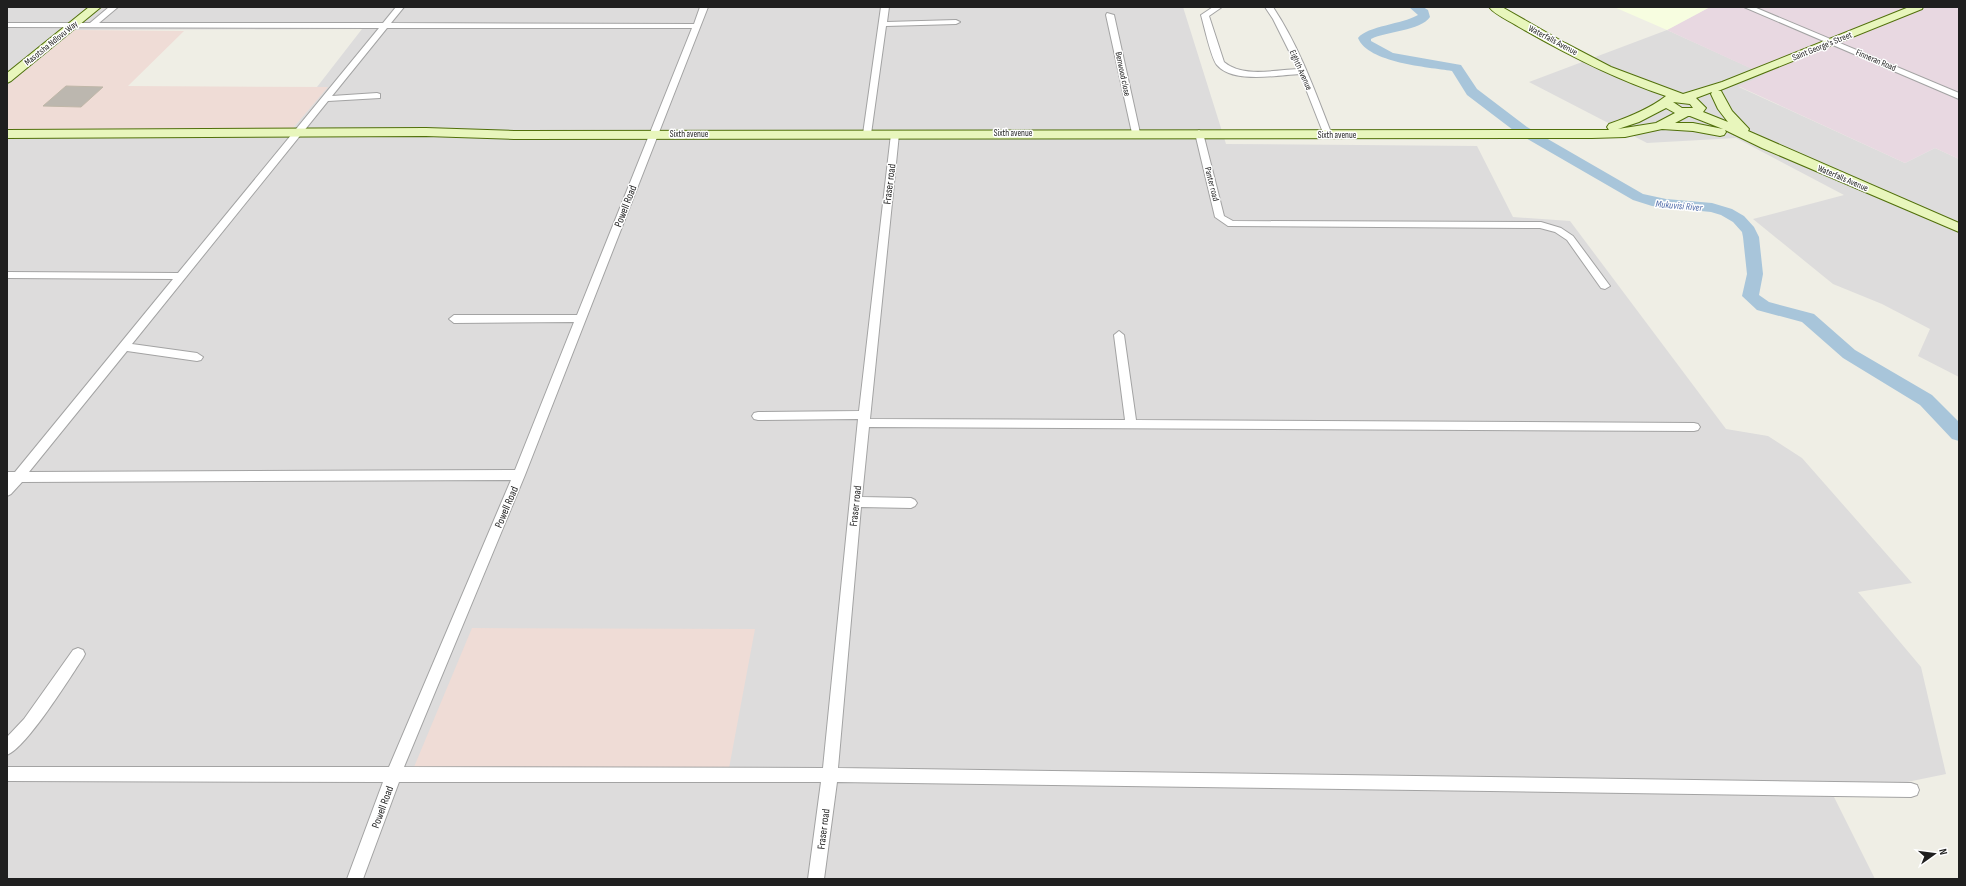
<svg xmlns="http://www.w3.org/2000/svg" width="1966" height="886" font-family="'Sofia Sans Condensed',sans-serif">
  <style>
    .residential { fill: #dddcdc }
    .commercial { fill: #efdcd6 }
    .industrial { fill: #e8d8e1 }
    .education { fill: #f7fde0 }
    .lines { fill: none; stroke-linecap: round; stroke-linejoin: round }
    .river { fill: #a8c5da; fill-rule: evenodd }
    .building { fill: #bcb7af; stroke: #c0b7a8 }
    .street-casing { stroke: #a3a3a3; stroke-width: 2 }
    .secondary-casing { stroke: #51700b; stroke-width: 2 }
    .street { fill: #fff; fill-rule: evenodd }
    .secondary { fill: #e8f6bc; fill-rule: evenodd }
    .labels { text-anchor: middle; stroke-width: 3; stroke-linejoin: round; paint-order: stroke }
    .far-street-label { font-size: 9px; fill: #1f1f1f; stroke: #fff }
    .far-water-label { font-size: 10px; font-style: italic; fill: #506ba9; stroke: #fff }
    .street-label { font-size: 11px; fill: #1f1f1f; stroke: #fff }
  </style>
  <rect width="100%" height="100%" fill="#efeee5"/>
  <path class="residential" d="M 7,7 L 1183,7 L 1226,144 L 1477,146 L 1513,217 L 1570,221 L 1726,429 L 1768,436 L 1802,458 L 1912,583 L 1858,592 L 1921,667 L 1946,774 L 1834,797 L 1875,879 L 7,879 L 7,129 L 293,128 L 327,87 L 317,87 L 362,29 L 75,30 L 7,86 Z
    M 1667,30 L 1766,75 L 1739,87 L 1905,163 L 1935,148 L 1959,159 L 1959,377 L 1918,356 L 1930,329 L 1882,304 L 1833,284 L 1753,219 L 1844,195 L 1736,138 L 1647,143 L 1529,82 Z"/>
  <path class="commercial" d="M 75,30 L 184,31 L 128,86 L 328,87 L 293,128 L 7,129 L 7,86 Z
    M 472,628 L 755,629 L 727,779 L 409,779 Z"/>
  <path class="industrial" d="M 1710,7 L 1959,7 L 1959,159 L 1935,148 L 1905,163 L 1738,86 L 1765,75 L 1667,30 Z"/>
  <path class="education" d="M 1614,7 L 1710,7 L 1667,30 Z"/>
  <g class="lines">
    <path class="river" d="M 1409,7 L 1423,7 L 1428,10 L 1430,17 C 1420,31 1387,31 1371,39 L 1371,41 L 1393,53 L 1461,65 L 1477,89 L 1527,127 L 1643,194 L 1666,199 L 1712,203 L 1732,209 L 1744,216 L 1754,227 L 1759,237 L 1763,274 L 1759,295 L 1769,302 L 1814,314 L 1855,350 L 1932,395 L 1959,422 L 1959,441 L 1952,439 L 1920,405 L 1843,358 L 1802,322 L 1757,310 L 1742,296 L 1747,274 L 1743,237 L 1742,232 L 1733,222 L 1721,215 L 1711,212 L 1652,206 L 1633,200 L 1517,133 L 1467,95 L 1452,71 C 1428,67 1368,63 1358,38 C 1367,26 1403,24 1418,15 Z"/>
  </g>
  <path class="building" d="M 66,86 L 103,87 L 81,107 L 43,106 Z"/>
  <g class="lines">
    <g class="street-casing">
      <path id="street" d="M 109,7 L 118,7 L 99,23 L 383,23 L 396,7 L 404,7 L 391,23 L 694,24 L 700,7 L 708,7 L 525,475 L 404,767 L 823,768 L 858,419 L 758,420 L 754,419 L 752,416 L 754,413 L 758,412 L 859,411 L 891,134 L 895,131 L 899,134 L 870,419 L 1125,420 L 1114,335 L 1119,331 L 1124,335 L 1136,420 L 1694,423 L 1698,424 L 1700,427 L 1698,430 L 1694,431 L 869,427 L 862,497 L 911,498 L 915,500 L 917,503 L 915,506 L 911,508 L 861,507 L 838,768 L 1911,783 L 1917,785 L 1919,790 L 1917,795 L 1911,797 L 837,782 L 824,879 L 808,879 L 821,782 L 399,782 L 363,879 L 347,879 L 383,782 L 7,781 L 7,767 L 389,767 L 511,480 L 22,482 L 11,494 L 7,496 L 7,472 L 15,472 L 173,279 L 7,278 L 7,272 L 178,273 L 379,28 L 7,27 L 7,23 L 90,23 ZM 387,28 L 692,28 L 577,315 L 454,315 L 449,319 L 454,323 L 574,322 L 515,470 L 29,472 L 127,351 L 197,361 L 201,360 L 203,357 L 197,353 L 132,344 L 328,101 L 380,98 L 380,94 L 377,93 L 332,96 Z
        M 881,7 L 889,7 L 887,22 L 956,20 L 960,22 L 956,24 L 886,26 L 871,134 L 867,137 L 863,134 Z
        M 1213,7 L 1222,7 L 1209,16 L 1224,62 C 1243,78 1274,70 1298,69 L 1273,19 L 1265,7 L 1273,7 C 1299,46 1315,91 1332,135 L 1331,137 L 1328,138 L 1324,135 L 1300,74 C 1278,75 1233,84 1217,65 C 1211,58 1204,25 1201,15 Z
        M 1744,7 L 1754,7 L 1959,93 L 1959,99 Z
        M 1107,13 L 1114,15 L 1140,133 L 1136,136 L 1132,133 L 1106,15 Z
        M 1199,130 L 1203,133 L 1224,216 L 1233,221 L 1541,222 L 1561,228 L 1573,236 L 1610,286 L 1605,289 L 1601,288 L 1567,240 L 1555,232 L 1540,228 L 1228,226 L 1215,217 L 1195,133 Z
        M 78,648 L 83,650 L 85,654 L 83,658 C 69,679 27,747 7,755 L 7,737 L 24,719 L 73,650 Z"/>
    </g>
    <g class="secondary-casing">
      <path id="secondary" d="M 89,7 L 101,7 L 11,81 L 7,83 L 7,73 Z
        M 1489,7 L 1502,7 L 1565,43 L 1611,67 L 1683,94 L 1722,82 L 1909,7 L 1923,7 L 1922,9 L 1718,91 L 1721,91 L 1732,111 L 1749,129 L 1748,131 L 1959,223 L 1959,232 L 1762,148 L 1725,130 L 1726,132 L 1724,135 L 1720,136 L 1693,131 L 1662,129 L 1625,137 L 1592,138 L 514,139 L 426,136 L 7,138 L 7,130 L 426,128 L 514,131 L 1592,130 L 1609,130 L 1607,127 L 1609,124 C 1629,117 1649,109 1666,96 C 1614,79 1566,54 1519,27 C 1510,21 1495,15 1489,7 ZM 1712,92 L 1711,94 L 1718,109 L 1728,122 L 1703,112 L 1706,108 L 1696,98 ZM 1673,102 L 1690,104 L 1693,108 L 1682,108 ZM 1666,108 L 1675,113 L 1656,123 L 1618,129 L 1639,122 ZM 1688,116 L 1690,116 L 1723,129 L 1693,123 L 1675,123 Z"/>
    </g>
    <use href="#street" class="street"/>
    <use href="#secondary" class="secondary"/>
  </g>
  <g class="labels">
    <g class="far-street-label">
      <text transform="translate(1553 40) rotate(28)" y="3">Waterfalls Avenue</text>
      <text transform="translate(51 43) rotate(-39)" y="3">Masotsha Ndlovu Way</text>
      <text transform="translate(1822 46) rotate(-22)" y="3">Saint George's Street</text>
      <text transform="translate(1876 60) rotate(23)" y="3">Finneran Road</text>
      <text transform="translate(1301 70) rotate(66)" y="3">Eighth Avenue</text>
      <text transform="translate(1123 74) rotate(78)" y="3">Benwood close</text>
      <text x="1013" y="136">Sixth avenue</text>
      <text x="689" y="137">Sixth avenue</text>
      <text x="1337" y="138">Sixth avenue</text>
      <text transform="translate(1843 178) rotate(23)" y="3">Waterfalls Avenue</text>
      <text transform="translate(1212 184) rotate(76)" y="3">Panter road</text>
    </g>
    <g class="far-water-label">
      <text transform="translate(1679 205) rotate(5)" y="4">Mukuvisi River</text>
    </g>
    <g class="street-label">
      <text transform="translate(889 184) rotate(-83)" y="4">Fraser road</text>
      <text transform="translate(625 206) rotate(-69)" y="4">Powell Road</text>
      <text transform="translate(855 506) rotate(-84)" y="4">Fraser road</text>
      <text transform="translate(506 507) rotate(-67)" y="4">Powell Road</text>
      <text transform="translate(382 807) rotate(-70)" y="4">Powell Road</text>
      <text transform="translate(823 829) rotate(-83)" y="4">Fraser road</text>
    </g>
  </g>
  <rect width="1966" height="886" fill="none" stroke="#1f1f1f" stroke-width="16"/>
  <g transform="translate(1934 854) rotate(76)" stroke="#ffffff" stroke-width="3" paint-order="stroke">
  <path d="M0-3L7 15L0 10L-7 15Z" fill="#1f1f1f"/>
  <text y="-6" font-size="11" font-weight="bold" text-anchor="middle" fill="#1f1f1f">N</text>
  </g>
</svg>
